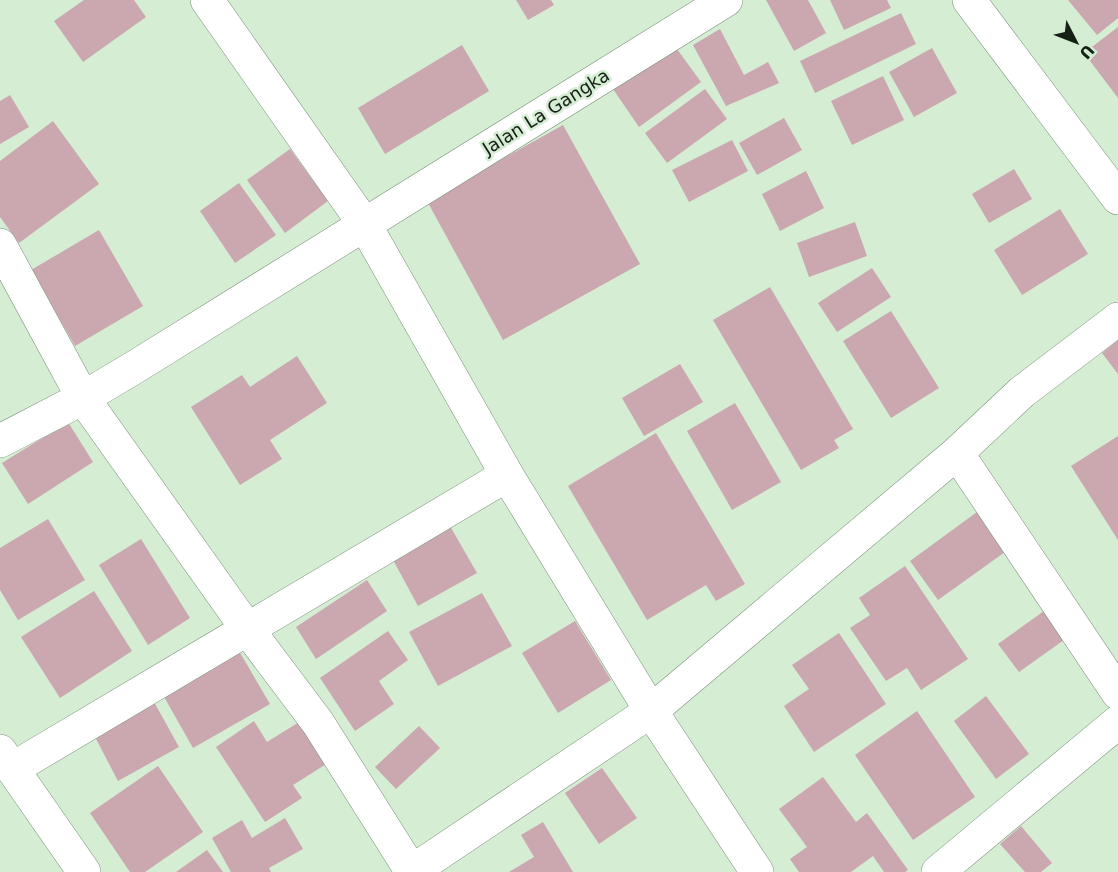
<svg xmlns="http://www.w3.org/2000/svg" width="1118" height="872" font-family="'DejaVu Sans',sans-serif">
  <style>
    .building { fill: #cba7af }
    .lines { fill: none; stroke-linecap: round; stroke-linejoin: round }
    .minor-casing { stroke: #7b917a; stroke-width: 34 }
    .minor { stroke: #fff; stroke-width: 33 }
    .labels { text-anchor: middle; stroke-width: 5; stroke-linejoin: round; paint-order: stroke }
    .street-label { font-size: 18px; fill: #172017; stroke: #d4edd3 }
  </style>
  <rect width="100%" height="100%" fill="#d4edd3"/>
  <path class="building" d="M 84,0 L 134,0 L 146,17 L 83,62 L 54,21 Z
    M 516,0 L 551,0 L 554,5 L 528,20 Z
    M 766,0 L 808,0 L 826,33 L 794,51 Z
    M 830,0 L 887,0 L 891,8 L 844,30 Z
    M 1068,0 L 1118,0 L 1118,18 L 1097,35 Z
    M 901,13 L 916,44 L 815,93 L 800,61 Z
    M 1118,27 L 1118,98 L 1084,53 Z
    M 720,29 L 744,75 L 768,62 L 779,83 L 726,106 L 693,45 Z
    M 462,45 L 489,91 L 385,154 L 358,108 Z
    M 674,45 L 701,82 L 639,127 L 613,89 Z
    M 932,48 L 957,93 L 914,117 L 889,72 Z
    M 883,76 L 904,120 L 852,145 L 831,101 Z
    M 705,89 L 727,119 L 667,163 L 645,133 Z
    M 10,95 L 29,127 L 0,144 L 0,101 Z
    M 784,118 L 802,150 L 757,175 L 739,143 Z
    M 53,121 L 99,184 L 19,243 L 0,217 L 0,161 Z
    M 563,125 L 640,264 L 503,340 L 427,201 Z
    M 732,140 L 748,171 L 689,202 L 672,170 Z
    M 290,149 L 328,201 L 285,233 L 247,180 Z
    M 1014,169 L 1032,199 L 989,223 L 972,194 Z
    M 806,171 L 824,208 L 780,231 L 762,194 Z
    M 239,183 L 276,235 L 235,263 L 200,211 Z
    M 1060,209 L 1088,254 L 1022,295 L 994,250 Z
    M 855,222 L 867,256 L 809,277 L 797,243 Z
    M 99,230 L 143,306 L 75,346 L 31,270 Z
    M 872,268 L 891,297 L 837,332 L 818,303 Z
    M 770,287 L 853,429 L 834,440 L 839,448 L 801,470 L 713,320 Z
    M 891,311 L 939,388 L 891,418 L 843,341 Z
    M 1118,340 L 1118,374 L 1102,353 Z
    M 297,356 L 327,403 L 270,440 L 282,459 L 240,485 L 191,407 L 242,375 L 250,387 Z
    M 680,364 L 703,402 L 644,436 L 622,398 Z
    M 735,403 L 781,482 L 732,510 L 687,431 Z
    M 68,422 L 93,462 L 28,504 L 2,463 Z
    M 656,433 L 745,584 L 716,601 L 706,585 L 647,620 L 568,486 Z
    M 1118,436 L 1118,540 L 1071,466 Z
    M 977,512 L 1005,552 L 938,600 L 910,561 Z
    M 48,519 L 85,580 L 18,620 L 0,590 L 0,548 Z
    M 450,526 L 477,573 L 418,606 L 392,558 Z
    M 141,539 L 190,618 L 148,645 L 99,565 Z
    M 905,566 L 968,659 L 921,690 L 907,668 L 886,681 L 850,628 L 870,615 L 859,598 Z
    M 367,580 L 387,611 L 316,659 L 296,627 Z
    M 94,591 L 132,651 L 60,698 L 21,637 Z
    M 482,593 L 512,646 L 438,686 L 409,632 Z
    M 1051,606 L 1071,635 L 1019,672 L 998,644 Z
    M 575,621 L 611,680 L 558,713 L 522,653 Z
    M 388,631 L 408,660 L 379,681 L 394,704 L 355,731 L 320,678 Z
    M 839,633 L 886,704 L 814,752 L 784,706 L 809,689 L 792,665 Z
    M 239,651 L 270,704 L 193,748 L 163,695 Z
    M 986,696 L 1029,754 L 996,779 L 954,721 Z
    M 153,700 L 179,747 L 118,781 L 93,733 Z
    M 917,711 L 975,797 L 913,840 L 855,755 Z
    M 304,719 L 331,761 L 293,785 L 302,798 L 265,822 L 216,747 L 254,721 L 267,742 Z
    M 419,726 L 440,748 L 396,789 L 375,767 Z
    M 158,766 L 203,832 L 145,872 L 130,872 L 90,813 Z
    M 602,768 L 637,818 L 599,844 L 565,793 Z
    M 823,777 L 856,822 L 867,813 L 908,870 L 905,872 L 884,872 L 873,856 L 851,872 L 799,872 L 790,859 L 807,847 L 779,809 Z
    M 285,818 L 303,849 L 269,868 L 271,872 L 231,872 L 212,838 L 242,820 L 252,838 Z
    M 543,822 L 573,872 L 509,872 L 534,857 L 521,835 Z
    M 1021,826 L 1052,863 L 1041,872 L 1025,872 L 1000,844 Z
    M 207,850 L 223,872 L 176,872 Z"/>
  <g class="lines">
    <g class="minor-casing">
      <path id="minor" d="M 207,0 L 365,225 L 507,475 L 651,711 L 757,872
        M 969,0 L 1118,198
        M 0,245 L 83,398 L 248,630 L 318,723 L 412,872
        M 0,441 L 83,398 L 135,367 L 726,0
        M 957,453 L 1118,693
        M 0,751 L 84,872
        M 12,769 L 507,475
        M 411,872 L 651,711 L 957,453 L 1022,392 L 1118,319
        M 938,872 L 1118,722"/>
    </g>
    <use href="#minor" class="minor"/>
  </g>
  <g class="labels">
    <g class="street-label">
      <text transform="translate(546 112) rotate(-32)" y="6">Jalan La Gangka</text>
    </g>
  </g>
  <g transform="translate(1076 42) rotate(132)" stroke="#d4edd3" stroke-width="4.5" paint-order="stroke">
  <path d="M0-4.5L10 22L0 15L-10 22Z" fill="#172017"/>
  <text y="-9" font-size="16" font-weight="bold" text-anchor="middle" fill="#172017">U</text>
  </g>
</svg>
